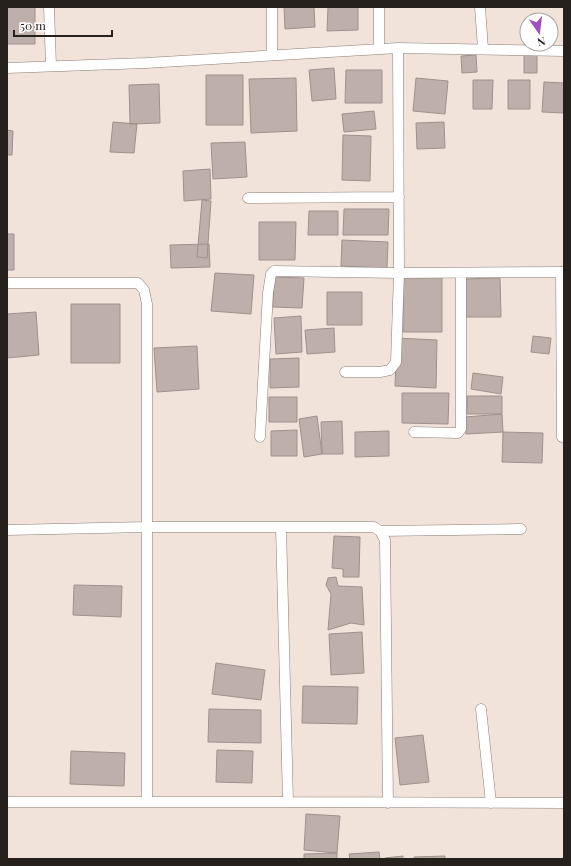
<svg xmlns="http://www.w3.org/2000/svg" width="571" height="866" font-family="'Playfair Display',serif">
  <style>
    .building { fill: #bfafab; stroke: #a0908c }
    .lines { fill: none; stroke-linecap: round; stroke-linejoin: round }
    .street-casing { stroke: #8a7d75; stroke-width: 11 }
    .street { stroke: #fff; stroke-width: 10 }
  </style>
  <rect width="100%" height="100%" fill="#f2e3da"/>
  <path class="building" d="M 7,7 L 35,7 L 35,44 L 7,44 Z
    M 284,7 L 314,7 L 315,27 L 285,29 Z
    M 328,7 L 358,7 L 358,30 L 327,31 Z
    M 524,52 L 537,52 L 537,73 L 524,73 Z
    M 476,55 L 477,72 L 462,73 L 461,56 Z
    M 334,68 L 336,99 L 312,101 L 309,70 Z
    M 346,70 L 382,70 L 382,103 L 345,103 Z
    M 206,75 L 243,75 L 243,125 L 206,125 Z
    M 296,78 L 297,131 L 251,133 L 249,79 Z
    M 416,78 L 448,81 L 445,114 L 413,111 Z
    M 473,80 L 493,80 L 492,109 L 473,109 Z
    M 508,80 L 530,80 L 530,109 L 508,109 Z
    M 544,82 L 564,83 L 564,113 L 542,112 Z
    M 159,84 L 160,123 L 130,124 L 129,85 Z
    M 374,111 L 376,129 L 344,132 L 342,114 Z
    M 113,122 L 137,124 L 134,153 L 110,152 Z
    M 444,122 L 445,148 L 417,149 L 416,123 Z
    M 7,130 L 13,131 L 12,155 L 7,155 Z
    M 343,135 L 371,136 L 370,181 L 342,180 Z
    M 245,142 L 247,177 L 213,179 L 211,143 Z
    M 210,169 L 211,199 L 184,201 L 183,171 Z
    M 202,200 L 211,201 L 207,258 L 197,257 Z
    M 344,209 L 389,209 L 388,235 L 343,235 Z
    M 309,211 L 338,211 L 338,235 L 308,235 Z
    M 259,222 L 296,222 L 295,260 L 259,260 Z
    M 7,234 L 14,234 L 14,270 L 7,270 Z
    M 342,240 L 388,242 L 387,268 L 341,266 Z
    M 209,244 L 210,267 L 171,268 L 170,245 Z
    M 215,273 L 254,275 L 251,314 L 211,311 Z
    M 403,275 L 442,275 L 442,332 L 403,332 Z
    M 274,277 L 304,278 L 302,308 L 273,307 Z
    M 500,278 L 501,317 L 463,317 L 462,279 Z
    M 327,292 L 362,292 L 362,325 L 327,325 Z
    M 71,304 L 120,304 L 120,363 L 71,363 Z
    M 36,312 L 39,355 L 7,358 L 7,314 Z
    M 301,316 L 302,352 L 276,354 L 274,318 Z
    M 334,328 L 335,352 L 307,354 L 305,330 Z
    M 533,336 L 551,338 L 549,354 L 531,352 Z
    M 397,338 L 437,340 L 436,388 L 395,386 Z
    M 197,346 L 199,389 L 157,392 L 154,348 Z
    M 299,358 L 299,387 L 270,388 L 270,359 Z
    M 473,373 L 503,377 L 501,394 L 471,389 Z
    M 402,393 L 449,393 L 448,424 L 402,423 Z
    M 467,396 L 502,396 L 502,414 L 467,414 Z
    M 269,397 L 297,397 L 297,422 L 269,422 Z
    M 502,414 L 503,432 L 466,434 L 465,417 Z
    M 317,416 L 322,454 L 304,457 L 299,419 Z
    M 342,421 L 343,454 L 322,454 L 321,422 Z
    M 297,430 L 297,456 L 271,456 L 271,431 Z
    M 389,431 L 389,456 L 355,457 L 355,432 Z
    M 503,432 L 543,433 L 542,463 L 502,462 Z
    M 334,536 L 360,537 L 359,577 L 343,577 L 343,569 L 332,568 Z
    M 336,577 L 338,586 L 362,587 L 364,625 L 351,623 L 328,630 L 331,594 L 326,585 L 328,578 Z
    M 74,585 L 122,586 L 121,617 L 73,615 Z
    M 362,632 L 364,673 L 331,675 L 329,634 Z
    M 216,663 L 265,670 L 261,700 L 212,694 Z
    M 303,686 L 358,687 L 357,724 L 302,723 Z
    M 209,709 L 261,710 L 261,743 L 208,742 Z
    M 423,735 L 429,782 L 400,785 L 395,738 Z
    M 217,750 L 253,751 L 252,783 L 216,782 Z
    M 71,751 L 125,753 L 124,786 L 70,784 Z
    M 306,814 L 340,816 L 337,853 L 304,850 Z
    M 379,852 L 380,859 L 350,859 L 349,854 Z
    M 337,853 L 337,859 L 304,859 L 304,854 Z
    M 403,856 L 403,859 L 385,859 L 385,858 Z
    M 445,856 L 445,859 L 414,859 L 414,857 Z"/>
  <g class="lines">
    <g class="street-casing">
      <path id="street" d="M 49,7 L 51,66
        M 272,7 L 272,55
        M 379,7 L 379,49
        M 480,7 L 483,49
        M 7,68 L 146,63 L 398,48 L 564,51
        M 248,198 L 399,197
        M 561,272 L 562,437
        M 7,283 L 138,283 L 144,290 L 147,304 L 147,801
        M 345,372 L 380,372 L 390,370 L 396,362 L 399,273 L 398,48
        M 414,432 L 458,433 L 461,429 L 461,273
        M 260,437 L 268,293 L 271,274 L 274,271 L 399,273 L 564,272
        M 281,527 L 288,802
        M 7,530 L 147,527 L 374,527 L 380,531 L 385,540 L 388,803
        M 380,531 L 521,529
        M 481,709 L 491,803
        M 7,802 C 193,801 378,803 564,803"/>
    </g>
    <use href="#street" class="street"/>
  </g>
  <rect width="571" height="866" fill="none" stroke="#27211e" stroke-width="16"/>
  <g transform="translate(539 32) rotate(166)"><circle r="19" fill="#ffffff" stroke="#a9a6a5"/>
  <path d="M0-3L7 15L0 10L-7 15Z" fill="#9c50c2"/>
  <text y="-6" font-size="11" font-weight="bold" text-anchor="middle" fill="#27211e">N</text>
  </g>
  <path d="M14 30v6h98v-6" fill="none" stroke="#27211e" stroke-width="2"/>
  <text x="20" y="30" font-size="12" fill="#27211e" stroke="#ffffff" stroke-width="3" paint-order="stroke">50 m</text>
</svg>
